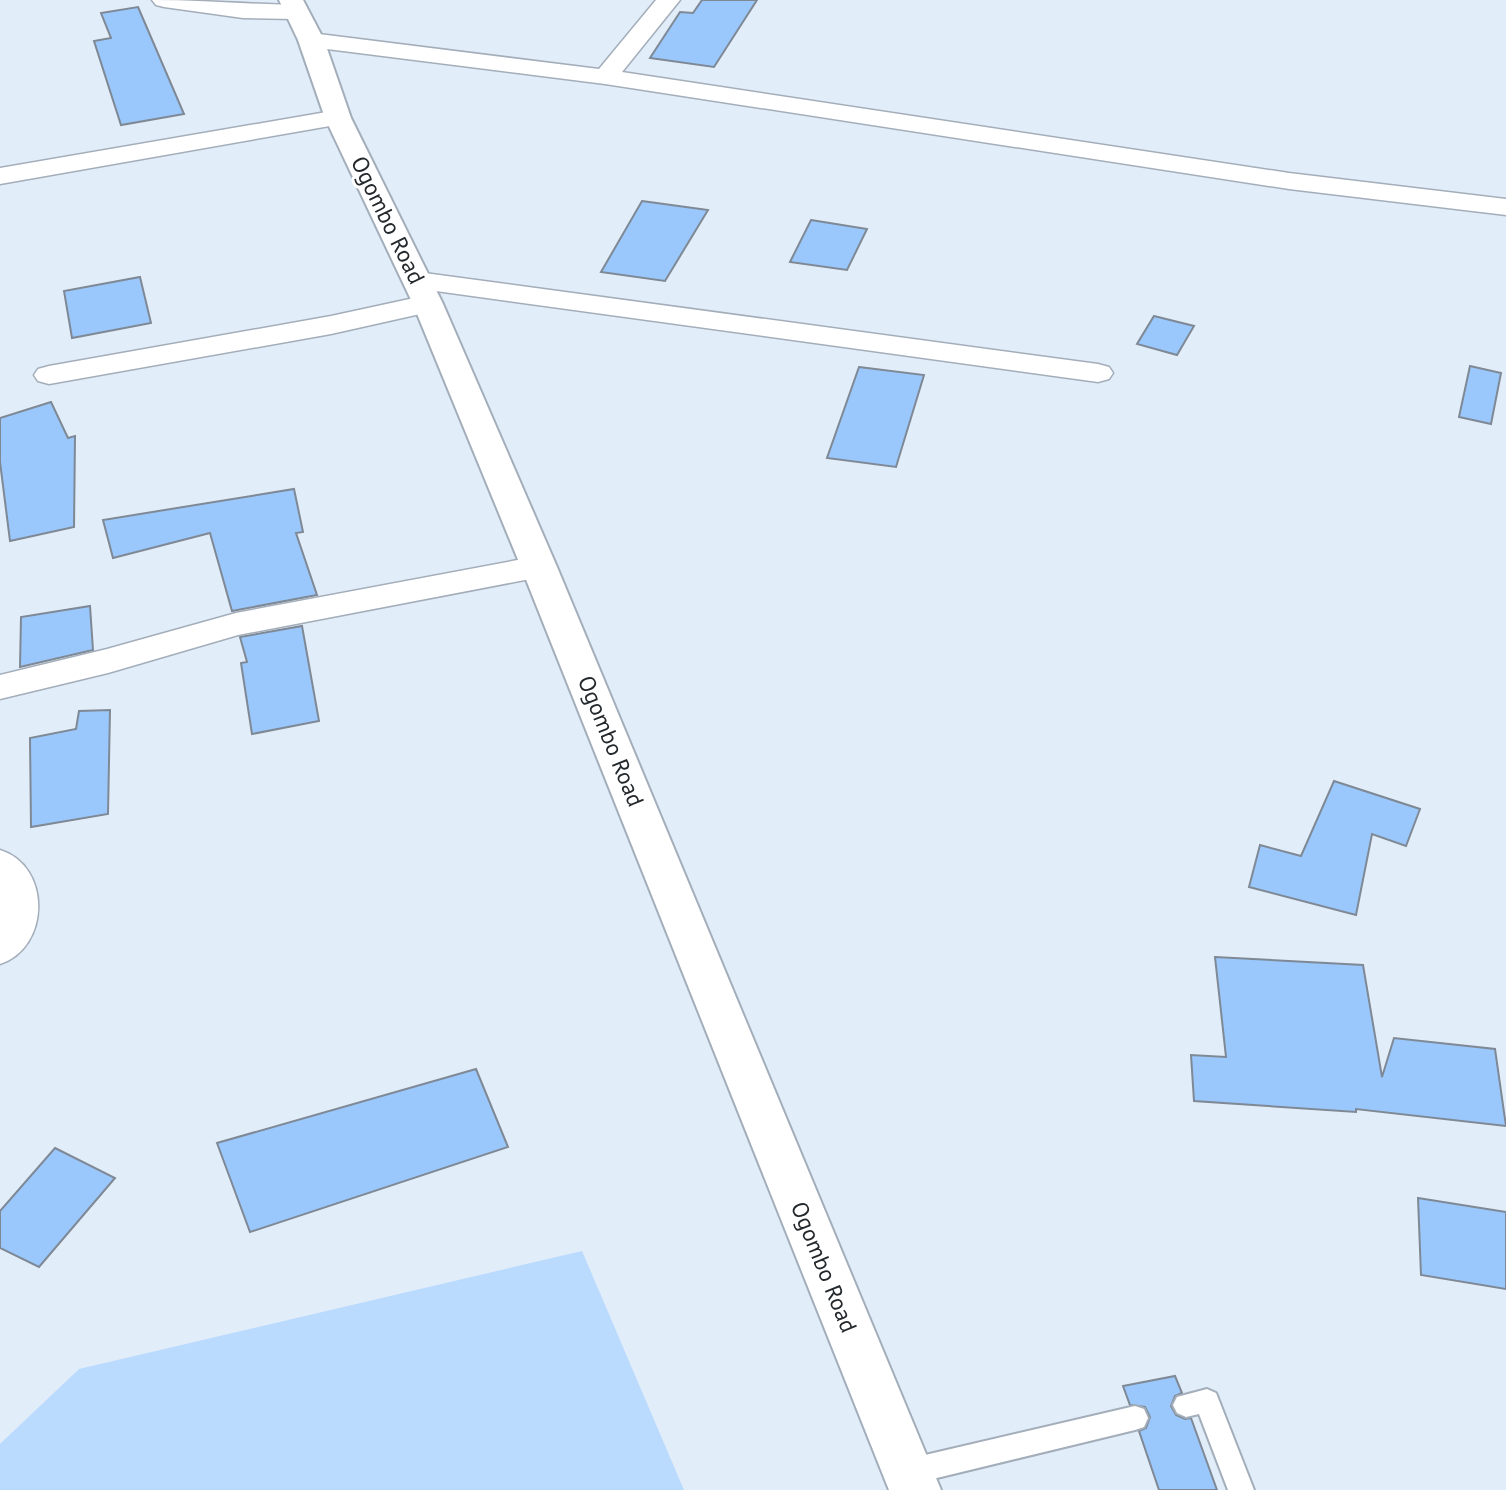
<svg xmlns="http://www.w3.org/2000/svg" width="1506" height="1490" font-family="'PT Sans',sans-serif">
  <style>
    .green { fill: #badafe }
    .building { fill: #9ac8fc; stroke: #7f8995; stroke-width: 2 }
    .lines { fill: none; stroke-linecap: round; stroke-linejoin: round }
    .service-casing { stroke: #a3aeba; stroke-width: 4 }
    .minor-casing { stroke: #a3aeba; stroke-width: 3 }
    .secondary-casing { stroke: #a3aeba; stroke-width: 4 }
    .service { fill: #fff; fill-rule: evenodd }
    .minor { fill: #fff; fill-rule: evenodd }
    .secondary { fill: #fff; fill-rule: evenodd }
    .labels { text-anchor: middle; stroke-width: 6; stroke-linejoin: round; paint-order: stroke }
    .street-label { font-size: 23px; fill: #23282c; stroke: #fff }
  </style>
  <rect width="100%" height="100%" fill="#e2edfa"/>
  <path class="green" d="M 582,1251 L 684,1490 L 0,1490 L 0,1444 L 79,1369 Z"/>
  <path class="building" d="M 702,0 L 757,0 L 714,67 L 650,58 L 680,12 L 693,13 Z
    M 138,7 L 184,114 L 121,125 L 94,41 L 111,38 L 101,13 Z
    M 642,201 L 708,210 L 665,281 L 601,272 Z
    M 811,220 L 867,229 L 847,270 L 790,262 Z
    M 140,277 L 151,323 L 72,338 L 64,291 Z
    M 1154,316 L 1194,326 L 1177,355 L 1137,344 Z
    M 1470,366 L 1501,373 L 1491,424 L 1459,417 Z
    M 859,367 L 924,375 L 896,467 L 827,458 Z
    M 51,402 L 68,438 L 75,436 L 74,527 L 10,541 L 0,462 L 0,418 Z
    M 294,489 L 303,532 L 296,533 L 317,595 L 232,611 L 210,533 L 113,558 L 103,520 Z
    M 90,606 L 93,650 L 20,667 L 21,617 Z
    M 302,626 L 319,721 L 252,734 L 241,663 L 247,662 L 240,637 Z
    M 110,710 L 108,814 L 31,827 L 30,738 L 76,729 L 79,711 Z
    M 1334,781 L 1420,809 L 1406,846 L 1372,834 L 1356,915 L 1249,887 L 1260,845 L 1301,856 Z
    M 1215,957 L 1363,965 L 1382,1077 L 1394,1038 L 1495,1049 L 1506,1126 L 1356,1109 L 1356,1112 L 1194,1101 L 1191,1055 L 1226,1057 Z
    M 476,1069 L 508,1147 L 250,1232 L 217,1143 Z
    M 55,1148 L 115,1178 L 39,1267 L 0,1248 L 0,1211 Z
    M 1418,1198 L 1506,1212 L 1506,1289 L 1421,1275 Z
    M 1175,1376 L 1182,1393 L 1175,1396 L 1171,1406 L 1176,1415 L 1185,1419 L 1191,1418 L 1217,1490 L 1159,1490 L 1139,1431 L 1146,1428 L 1150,1417 L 1145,1407 L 1130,1405 L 1123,1386 Z"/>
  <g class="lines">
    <g class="service-casing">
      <path id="service" d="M 1207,1389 L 1216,1393 L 1254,1490 L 1228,1490 L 1199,1414 L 1186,1417 L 1177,1413 L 1173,1405 L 1177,1397 Z
        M 1135,1406 L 1144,1409 L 1148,1418 L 1144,1427 L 1135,1430 L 908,1485 L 899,1481 L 895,1472 L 899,1463 L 908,1459 Z"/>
    </g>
    <g class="minor-casing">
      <path id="minor" d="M 152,0 C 200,0 247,4 295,5 L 303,7 L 307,12 L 303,17 L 295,19 L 243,18 L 164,7 L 156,5 Z
        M 656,0 L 680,0 L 622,72 L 1289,173 L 1506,199 L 1506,215 L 1289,189 L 605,84 L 311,47 L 303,45 L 299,40 L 303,35 L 311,33 L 599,69 Z
        M 338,110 L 347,113 L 351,118 L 347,123 L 0,184 L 0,168 Z
        M 417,272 L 1098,364 L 1109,367 L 1113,373 L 1109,379 L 1098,382 L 407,287 L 403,281 L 407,275 Z
        M 428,295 L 438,298 L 442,304 L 438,310 L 331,334 L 49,384 L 38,381 L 34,375 L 38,369 L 49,366 L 331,316 Z
        M 539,556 L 551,559 L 556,567 L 551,575 L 238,635 L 108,673 L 0,699 L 0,675 L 107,649 L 236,613 Z
        M 0,850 C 52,866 50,948 0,964 Z"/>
    </g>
    <g class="secondary-casing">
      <path id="secondary" d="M 279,0 L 303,0 L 324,40 L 351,118 L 443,304 L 557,567 L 941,1490 L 889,1490 L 521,567 L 413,304 L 325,118 L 298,40 Z"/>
    </g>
    <use href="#service" class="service"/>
    <use href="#minor" class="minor"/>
    <use href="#secondary" class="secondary"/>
  </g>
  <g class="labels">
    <g class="street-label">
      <text transform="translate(388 220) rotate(64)" y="8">Ogombo Road</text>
      <text transform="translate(611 741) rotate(68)" y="8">Ogombo Road</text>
      <text transform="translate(824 1267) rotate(68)" y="8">Ogombo Road</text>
    </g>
  </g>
</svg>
